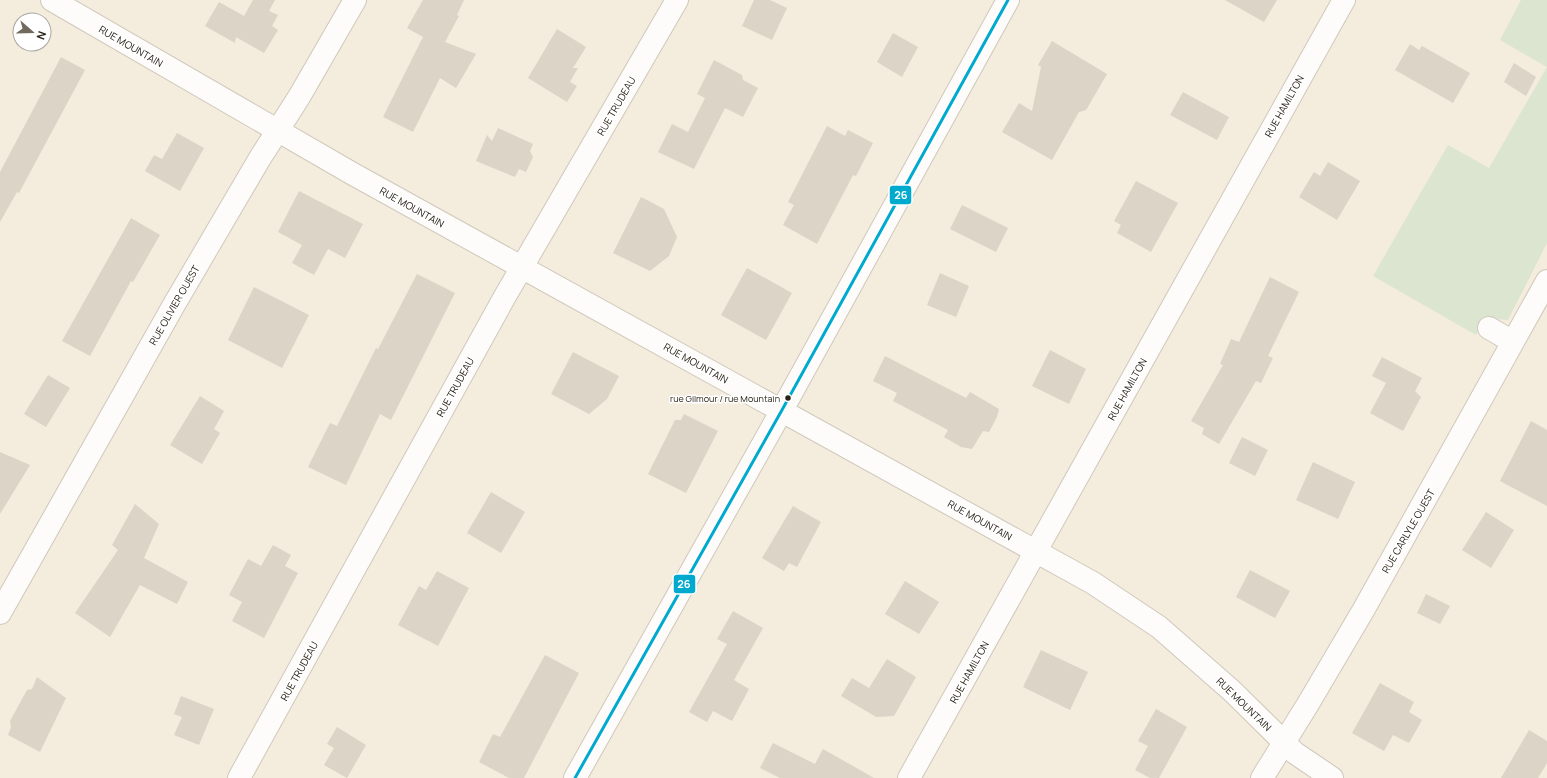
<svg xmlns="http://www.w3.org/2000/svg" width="1547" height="778" font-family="Manrope,sans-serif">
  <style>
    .green { fill: #dce5d0 }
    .building { fill: #dbd4c7 }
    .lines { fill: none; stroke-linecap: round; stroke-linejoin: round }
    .minor-casing { stroke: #cfc8bb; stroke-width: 24 }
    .minor { stroke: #fdfcfa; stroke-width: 22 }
    .bus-1-casing { stroke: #fff; stroke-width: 6 }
    .bus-1 { stroke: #00a9ce; stroke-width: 3 }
    .bus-dot { fill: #292216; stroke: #fff; stroke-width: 1.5 }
    .labels { text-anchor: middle; stroke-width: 3; stroke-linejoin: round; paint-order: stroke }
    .bus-label { font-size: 9px; fill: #292216; stroke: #fff; text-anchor: end }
    .street-label { font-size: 10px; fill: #292216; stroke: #fff }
    .line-badge { stroke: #fff; stroke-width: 1.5 }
    .badge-label { font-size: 11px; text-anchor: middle; font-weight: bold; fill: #fff }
  </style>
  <rect width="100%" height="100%" fill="#f4ecdd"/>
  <path class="green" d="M 1521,0 L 1547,0 L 1547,243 L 1508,320 L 1486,318 L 1476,335 L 1373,276 L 1448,145 L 1489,168 L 1547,67 L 1500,40 Z"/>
  <path class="building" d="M 253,0 L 275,0 L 269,11 L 278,15 L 272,26 L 278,30 L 264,53 L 236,37 L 235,43 L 205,26 L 219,2 L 244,16 Z
    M 423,0 L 464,0 L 457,15 L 459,16 L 445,42 L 476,54 L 456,88 L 440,78 L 413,132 L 383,117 L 423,37 L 407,28 Z
    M 754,0 L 770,0 L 787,8 L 772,40 L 742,26 Z
    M 1225,0 L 1277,0 L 1264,22 Z
    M 557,29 L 586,47 L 573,68 L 578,68 L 570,82 L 577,86 L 567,102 L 528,78 Z
    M 893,33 L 918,47 L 902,77 L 877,62 Z
    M 1052,41 L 1107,74 L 1086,110 L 1079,112 L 1052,160 L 1002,132 L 1019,103 L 1032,111 L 1041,67 L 1038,65 Z
    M 1410,44 L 1419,50 L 1422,46 L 1470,73 L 1453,103 L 1395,70 Z
    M 61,57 L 85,70 L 19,193 L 17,192 L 0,222 L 0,172 Z
    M 714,60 L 742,75 L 743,80 L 758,88 L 743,117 L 725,108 L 694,169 L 658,152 L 672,124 L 688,132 L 705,98 L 697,94 Z
    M 1514,63 L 1536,77 L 1526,96 L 1504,82 Z
    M 1183,92 L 1229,117 L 1217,140 L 1170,115 Z
    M 827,126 L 845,136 L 848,130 L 873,143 L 856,176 L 853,175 L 817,244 L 783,225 L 794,205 L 788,202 Z
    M 498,128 L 533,144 L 530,151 L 533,157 L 526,172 L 519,169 L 515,177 L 476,161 L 487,135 L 492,141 Z
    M 177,133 L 204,148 L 180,191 L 145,171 L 154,155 L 162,159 Z
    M 1328,162 L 1360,181 L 1337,220 L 1299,197 L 1314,172 L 1320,176 Z
    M 1136,181 L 1178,203 L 1151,252 L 1117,233 L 1121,225 L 1114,221 Z
    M 299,191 L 363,224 L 345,258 L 328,249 L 314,275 L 292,263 L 302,245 L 278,232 Z
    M 641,197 L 664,209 L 677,237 L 669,256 L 650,271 L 613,253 Z
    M 962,205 L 1008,228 L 996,252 L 950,229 Z
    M 131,218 L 160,235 L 133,282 L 131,281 L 90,356 L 62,341 Z
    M 747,268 L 792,293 L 766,340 L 721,315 Z
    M 940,273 L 969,286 L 956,317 L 927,305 Z
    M 417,274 L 455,293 L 391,420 L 380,414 L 346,485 L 308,467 L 330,423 L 337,426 L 376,348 L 378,349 Z
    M 1270,277 L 1299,292 L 1268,356 L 1273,358 L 1261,383 L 1256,381 L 1219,444 L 1202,434 L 1204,428 L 1191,421 L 1223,365 L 1220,364 L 1231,339 L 1239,342 Z
    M 254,287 L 309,315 L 282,368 L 228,340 Z
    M 1050,350 L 1086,369 L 1069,404 L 1032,386 Z
    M 573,352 L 619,376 L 607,399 L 589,414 L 551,394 Z
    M 885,356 L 966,398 L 970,392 L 999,409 L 997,417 L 989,432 L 983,431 L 972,449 L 961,447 L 944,437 L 948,430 L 893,401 L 897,393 L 873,381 Z
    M 1382,357 L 1422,378 L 1415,391 L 1421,397 L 1403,431 L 1370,413 L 1386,383 L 1372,376 Z
    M 48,375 L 70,388 L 46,427 L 24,414 Z
    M 200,396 L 224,411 L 214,429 L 220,433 L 202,464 L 170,445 Z
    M 684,414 L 718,431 L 686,493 L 648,474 L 675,420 L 681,420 Z
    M 1531,421 L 1547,430 L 1547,506 L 1500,481 Z
    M 1242,437 L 1268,450 L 1255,476 L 1229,463 Z
    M 0,452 L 30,465 L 0,514 Z
    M 1313,462 L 1355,482 L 1338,519 L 1296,500 Z
    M 491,492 L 525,512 L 501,553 L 467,533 Z
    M 135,504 L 159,524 L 144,558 L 188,582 L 177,604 L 140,585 L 110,637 L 75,613 L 118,550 L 112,545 Z
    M 793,506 L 821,522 L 797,567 L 789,563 L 784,571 L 762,558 Z
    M 1486,512 L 1514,530 L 1491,568 L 1462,550 Z
    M 273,545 L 291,555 L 285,566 L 298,573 L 264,638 L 232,621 L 242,602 L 229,595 L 248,559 L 261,566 Z
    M 1250,570 L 1290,591 L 1275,618 L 1236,597 Z
    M 437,571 L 469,588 L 438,646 L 398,625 L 419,586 L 426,590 Z
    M 905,581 L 939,602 L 919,634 L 885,614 Z
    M 1426,594 L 1450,606 L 1440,624 L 1417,613 Z
    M 733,611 L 763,628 L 734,680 L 749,689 L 732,721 L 713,711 L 707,722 L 689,712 L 727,644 L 717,639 Z
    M 1041,650 L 1088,672 L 1070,710 L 1023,687 Z
    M 545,655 L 579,673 L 524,778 L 509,778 L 479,762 L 493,734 L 500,737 Z
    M 887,659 L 916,677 L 894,716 L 876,717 L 841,696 L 852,678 L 869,688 Z
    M 37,677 L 66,698 L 40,752 L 8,735 L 11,727 L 10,721 L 27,690 L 32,689 Z
    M 1380,683 L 1414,702 L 1409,712 L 1422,720 L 1409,743 L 1393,735 L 1384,751 L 1352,733 Z
    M 181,696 L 214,709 L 199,745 L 174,735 L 182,717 L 174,714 Z
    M 1156,709 L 1187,727 L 1159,778 L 1150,778 L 1135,770 L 1148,746 L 1138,741 Z
    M 337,727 L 366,745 L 347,778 L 324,765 L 334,748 L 327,744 Z
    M 1529,730 L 1547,741 L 1547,763 L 1538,778 L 1501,778 Z
    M 773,743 L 815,764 L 823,749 L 874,778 L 780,778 L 760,768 Z"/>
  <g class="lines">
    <g class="minor-casing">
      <path id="minor" d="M 52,0 L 353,174 L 1093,583 L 1159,627 L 1232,691 L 1295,753 L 1332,778
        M 1489,328 L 1513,342
        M 0,613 L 175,303 L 260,158 L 299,97 L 355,0
        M 239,778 L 504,298 L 677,0
        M 575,778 L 782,410 L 1008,0
        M 909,778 L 1344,0
        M 1262,778 L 1308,704 L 1364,609 L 1547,281"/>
    </g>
    <use href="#minor" class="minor"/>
    <g class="bus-1-casing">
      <path id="bus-1" d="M 575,778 L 782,410 L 1008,0"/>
    </g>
    <use href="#bus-1" class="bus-1"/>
  </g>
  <circle class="bus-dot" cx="788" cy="398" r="3.5"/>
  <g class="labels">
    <g class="bus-label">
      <text x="780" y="402">rue Gilmour / rue Mountain</text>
    </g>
    <g class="street-label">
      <text transform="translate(131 46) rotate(30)" y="4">RUE MOUNTAIN</text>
      <text transform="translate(616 106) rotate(-60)" y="4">RUE TRUDEAU</text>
      <text transform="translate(1284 106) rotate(-61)" y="4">RUE HAMILTON</text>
      <text transform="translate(412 207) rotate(29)" y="4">RUE MOUNTAIN</text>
      <text transform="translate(174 305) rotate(-60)" y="4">RUE OLIVIER OUEST</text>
      <text transform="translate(696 363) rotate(29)" y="4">RUE MOUNTAIN</text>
      <text transform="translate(455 387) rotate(-61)" y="4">RUE TRUDEAU</text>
      <text transform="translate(1127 389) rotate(-61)" y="4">RUE HAMILTON</text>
      <text transform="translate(980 520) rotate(29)" y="4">RUE MOUNTAIN</text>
      <text transform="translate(1408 531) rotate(-60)" y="4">RUE CARLYLE OUEST</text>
      <text transform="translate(299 671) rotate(-61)" y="4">RUE TRUDEAU</text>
      <text transform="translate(969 672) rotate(-61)" y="4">RUE HAMILTON</text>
      <text transform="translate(1244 704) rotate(44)" y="4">RUE MOUNTAIN</text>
    </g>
  </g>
  <g class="line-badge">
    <rect x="889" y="185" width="23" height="20" rx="4" fill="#00a9ce"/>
    <rect x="673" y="574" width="23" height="20" rx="4" fill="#00a9ce"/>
  </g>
  <g class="badge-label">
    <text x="901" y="199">26</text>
    <text x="684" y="588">26</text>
  </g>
  <g transform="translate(32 32) rotate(110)"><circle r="19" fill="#ffffff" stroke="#a9a7a2"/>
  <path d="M0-3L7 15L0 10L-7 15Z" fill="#70695c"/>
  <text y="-6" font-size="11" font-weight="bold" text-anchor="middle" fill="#292216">N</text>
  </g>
</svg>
